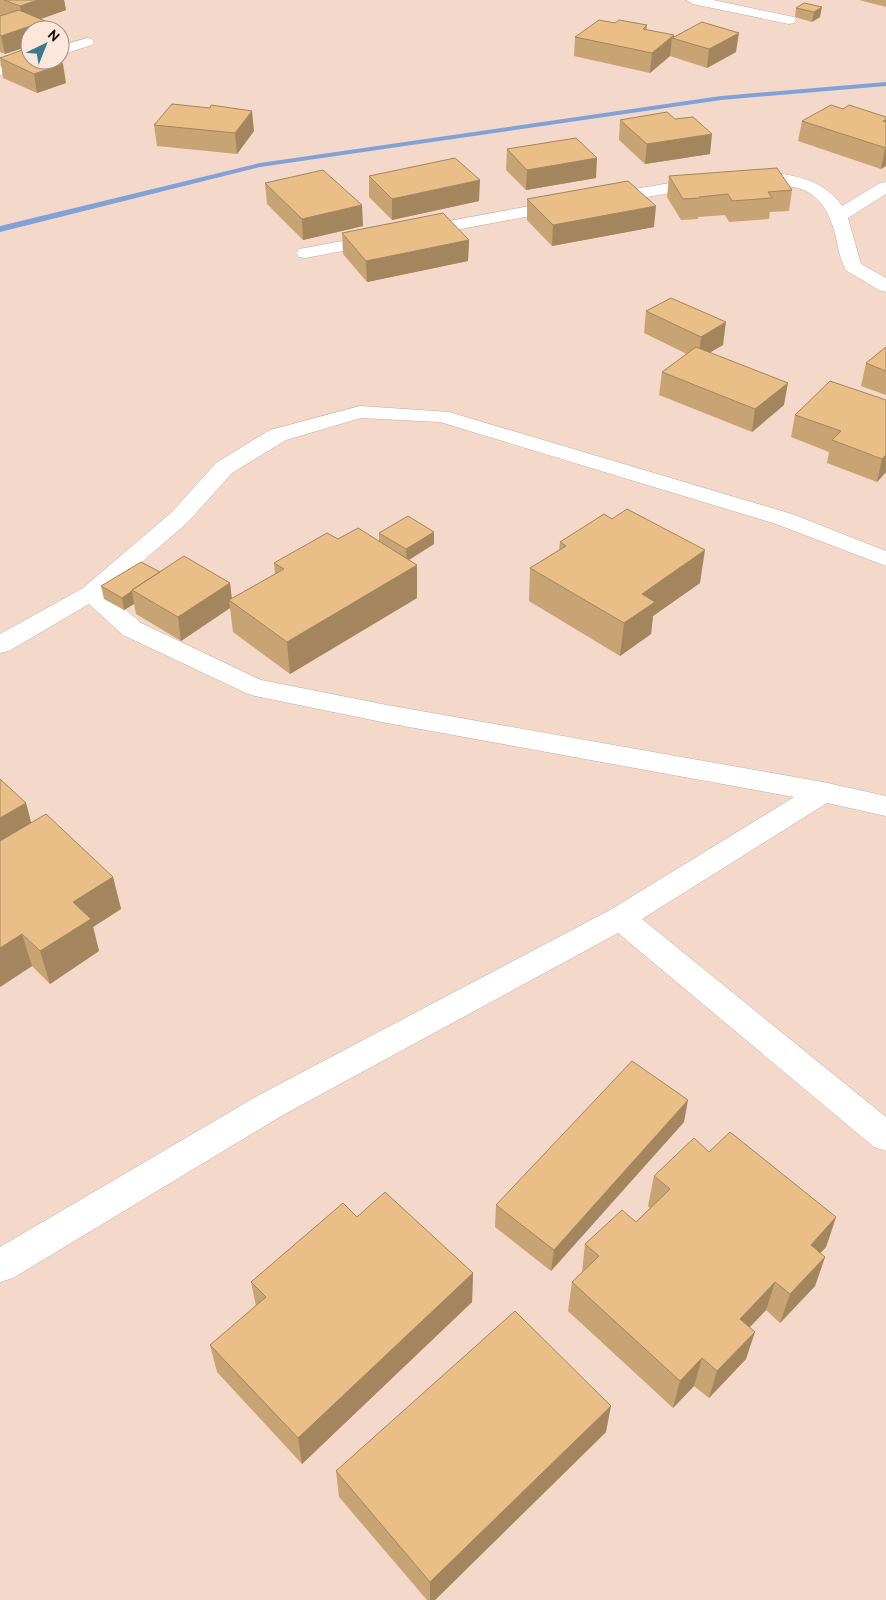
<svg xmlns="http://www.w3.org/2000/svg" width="886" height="1600" font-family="Overpass,sans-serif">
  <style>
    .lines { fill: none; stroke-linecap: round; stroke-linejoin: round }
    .stream { fill: #81a2d7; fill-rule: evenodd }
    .street-casing { stroke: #c6ac9d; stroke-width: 1 }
    .street { fill: #fff; fill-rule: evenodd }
    .wall { fill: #c8a374 }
    .shaded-wall { fill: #a3855e }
    .building { fill: #e9be87; stroke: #a3855e }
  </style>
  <rect width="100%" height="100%" fill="#f4d8c9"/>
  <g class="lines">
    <path class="stream" d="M 886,82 L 886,86 L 721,100 L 260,167 L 0,232 L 0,226 L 260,163 L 721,96 Z"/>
    <g class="street-casing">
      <path id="street" d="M 686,0 L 713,0 L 789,16 L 794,17 L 796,20 L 794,23 L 789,24 L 693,4 Z
        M 87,38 L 92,39 L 94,42 L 92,45 L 60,55 L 60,46 Z
        M 30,57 L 30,60 L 41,60 L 39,63 L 0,75 L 0,66 Z
        M 748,171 C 783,173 820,175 842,206 L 880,183 L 886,182 L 886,194 L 848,218 L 861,264 L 886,278 L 886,292 L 879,290 L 847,271 C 838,259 838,240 833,227 C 817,176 782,189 742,180 L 740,176 L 742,172 Z
        M 706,177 L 712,178 L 714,182 L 712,186 L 605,204 L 599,203 L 596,199 L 599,195 L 605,194 Z
        M 562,200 L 568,201 L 571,205 L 568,209 L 305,258 L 299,257 L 296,253 L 299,249 L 305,248 Z
        M 360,406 L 449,412 L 792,514 L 886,551 L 886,566 L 776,524 L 440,422 L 361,418 L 286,440 L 232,473 L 188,522 L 106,593 L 141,623 L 261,680 L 387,705 L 823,782 L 886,796 L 886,816 L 827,803 L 642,919 L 886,1117 L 886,1151 L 874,1147 L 618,933 L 283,1115 L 13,1278 L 0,1282 L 0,1247 L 259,1095 L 610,910 L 794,797 L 387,723 L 255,696 L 246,693 L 123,635 L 89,604 L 9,651 L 0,653 L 0,634 L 83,588 L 172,512 L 216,463 L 270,430 Z"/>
    </g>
    <use href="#street" class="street"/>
  </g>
  <path class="wall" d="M 0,0 L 64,0 L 66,10 L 40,19 L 45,21 L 47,30 L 30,30 L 5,54 L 0,52 L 0,16 L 1,16 L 0,15 Z
    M 859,0 L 886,0 L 886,7 Z
    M 804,3 L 820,17 L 812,22 L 795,17 L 796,8 Z
    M 615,23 L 647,25 L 647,30 L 736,52 L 707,68 L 670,56 L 650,73 L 574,56 L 575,37 Z
    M 0,58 L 66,83 L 37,93 L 3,78 Z
    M 843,109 L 886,117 L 886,166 L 881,169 L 798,141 L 802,121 Z
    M 620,120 L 710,154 L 645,164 L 619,140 Z
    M 154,125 L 254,131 L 237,154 L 157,146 Z
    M 507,149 L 596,178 L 526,190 L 506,170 Z
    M 369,176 L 479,201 L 392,220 L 369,197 Z
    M 669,176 L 792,190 L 789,211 L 770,212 L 769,219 L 729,222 L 725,215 L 698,217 L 698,219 L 681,220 L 667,197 Z
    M 265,183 L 363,226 L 303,240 L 267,204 Z
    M 527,199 L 654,227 L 552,246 L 527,220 Z
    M 342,233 L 469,240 L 468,261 L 367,282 L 343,254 Z
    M 646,311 L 723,345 L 709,352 L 784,405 L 752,432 L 659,395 L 662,372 L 687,354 L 644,333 Z
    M 886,347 L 886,395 L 861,386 L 866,363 Z
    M 886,400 L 886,472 L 877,482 L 827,463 L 829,452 L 791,437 L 795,415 Z
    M 434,532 L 434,544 L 409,560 L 417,598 L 290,674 L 233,632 L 230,608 L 181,641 L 136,614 L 134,604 L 124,610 L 104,599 L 101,586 L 160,572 L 230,583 L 232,599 L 275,574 L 274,563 L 338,539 L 379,541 L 379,533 Z
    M 560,542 L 700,583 L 653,616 L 651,634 L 620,656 L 529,601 L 530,568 L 559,550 Z
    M 0,779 L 26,803 L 31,823 L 113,877 L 121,909 L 93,927 L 99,951 L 50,984 L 32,966 L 0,987 Z
    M 684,1122 L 551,1271 L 495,1227 L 496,1205 Z
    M 709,1152 L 836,1217 L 826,1247 L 820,1253 L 825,1257 L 815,1286 L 780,1323 L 766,1310 L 750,1327 L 746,1359 L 709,1398 L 694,1386 L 673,1408 L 568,1311 L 572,1282 L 582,1273 L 585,1244 L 636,1222 L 650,1208 L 648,1206 L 654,1176 Z
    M 357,1217 L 473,1273 L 472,1302 L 302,1464 L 217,1372 L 210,1345 L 256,1306 L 251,1282 Z
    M 606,1432 L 435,1600 L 427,1600 L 339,1497 L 336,1471 Z"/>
  <path class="shaded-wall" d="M 38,0 L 64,0 L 66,10 L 24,25 L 20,6 Z
    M 822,7 L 820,17 L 812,22 L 814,12 Z
    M 45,21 L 47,30 L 30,30 L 30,46 L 5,54 L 1,36 Z
    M 739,33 L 736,52 L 707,68 L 709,49 Z
    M 674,35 L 674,38 L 672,38 L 670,56 L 650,73 L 652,53 Z
    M 63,64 L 66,83 L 37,93 L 34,74 Z
    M 252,111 L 254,131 L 237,154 L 235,133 Z
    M 712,134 L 710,154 L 645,164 L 647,144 Z
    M 886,148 L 886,166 L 881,169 L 885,149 Z
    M 597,158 L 596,178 L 526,190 L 527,170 Z
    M 480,180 L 479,201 L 392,220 L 392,199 Z
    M 362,205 L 363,226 L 303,240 L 302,219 Z
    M 656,206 L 654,227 L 552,246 L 553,225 Z
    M 469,240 L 468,261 L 367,282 L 366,261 Z
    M 726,322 L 723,345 L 699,359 L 701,337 Z
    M 788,383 L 784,405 L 752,432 L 755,409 Z
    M 886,455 L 886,472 L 877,482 L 882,459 Z
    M 434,532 L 434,544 L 407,561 L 406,549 Z
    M 705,550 L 700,583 L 653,616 L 651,634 L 620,656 L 624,623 L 642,594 Z
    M 417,565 L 417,598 L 290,674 L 287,642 Z
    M 230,583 L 232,602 L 229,600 L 230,608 L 181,641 L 178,617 Z
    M 132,591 L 134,604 L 124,610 L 122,598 Z
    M 26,803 L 32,826 L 0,846 L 0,818 Z
    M 113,877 L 121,909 L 93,927 L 99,951 L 50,984 L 40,951 L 73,902 Z
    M 22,934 L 32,966 L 0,987 L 0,948 Z
    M 688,1100 L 684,1122 L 551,1271 L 554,1250 Z
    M 836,1217 L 826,1247 L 800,1274 L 811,1245 Z
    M 825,1257 L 815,1286 L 780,1323 L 790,1294 Z
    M 473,1273 L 472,1302 L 302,1464 L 298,1438 Z
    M 775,1282 L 766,1310 L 731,1347 L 740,1319 Z
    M 755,1332 L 746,1359 L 709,1398 L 717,1371 Z
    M 702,1358 L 694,1386 L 673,1408 L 680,1381 Z
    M 611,1406 L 606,1432 L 435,1600 L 430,1600 L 430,1582 Z"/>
  <path class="building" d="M 4,0 L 38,0 L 20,6 Z
    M 804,3 L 822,7 L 814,12 L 796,8 Z
    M 19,10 L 45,21 L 1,36 L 0,35 L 0,16 Z
    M 599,20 L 615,23 L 619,20 L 647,25 L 643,29 L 674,35 L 652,53 L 575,37 Z
    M 702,22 L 739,33 L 709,49 L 672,38 Z
    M 28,48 L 30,49 L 30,60 L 55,60 L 63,64 L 34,74 L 0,58 Z
    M 172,104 L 210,108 L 211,105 L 252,111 L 235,133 L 154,125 Z
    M 831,105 L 843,109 L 849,105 L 886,117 L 886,120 L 883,121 L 886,122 L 886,148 L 802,121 Z
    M 667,112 L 675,119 L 693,117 L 712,134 L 647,144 L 620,120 Z
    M 576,138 L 597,158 L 527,170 L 507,149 Z
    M 455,158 L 480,180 L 392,199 L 369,176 Z
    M 777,168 L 792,190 L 768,192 L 772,198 L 732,201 L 728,194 L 699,197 L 700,198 L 683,199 L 669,176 Z
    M 323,170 L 362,205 L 302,219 L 265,183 Z
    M 628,181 L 656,206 L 553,225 L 527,199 Z
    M 443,213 L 469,240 L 366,261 L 342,233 Z
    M 671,298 L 726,322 L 701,337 L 646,311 Z
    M 696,347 L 788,383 L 755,409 L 662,372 Z
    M 886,347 L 886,371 L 866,363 Z
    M 830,381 L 886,400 L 886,455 L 882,459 L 832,440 L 841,431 L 795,415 Z
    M 627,509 L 705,550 L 642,594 L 655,602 L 624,623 L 530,568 L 566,546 L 560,542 L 604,514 L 612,519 Z
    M 408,516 L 434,532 L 406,549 L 379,533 Z
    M 358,528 L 417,565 L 287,642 L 229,600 L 284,569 L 274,563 L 327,533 L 338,539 Z
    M 184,556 L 230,583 L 178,617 L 132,590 Z
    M 141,562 L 160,572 L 132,590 L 132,591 L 122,598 L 101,586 Z
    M 0,779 L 26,803 L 0,818 Z
    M 46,814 L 113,877 L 73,902 L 91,919 L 40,951 L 22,934 L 0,948 L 0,841 Z
    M 632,1061 L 688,1100 L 554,1250 L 496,1205 Z
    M 730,1132 L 836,1217 L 811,1245 L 825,1257 L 790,1294 L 775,1282 L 740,1319 L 755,1332 L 717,1371 L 702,1358 L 680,1381 L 572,1282 L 599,1256 L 585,1244 L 622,1210 L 636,1222 L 670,1189 L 654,1176 L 694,1138 L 709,1152 Z
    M 385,1192 L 473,1273 L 298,1438 L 210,1345 L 266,1297 L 251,1282 L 343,1203 L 357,1217 Z
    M 515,1311 L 611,1406 L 430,1582 L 336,1471 Z"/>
  <g transform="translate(45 45) rotate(43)"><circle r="24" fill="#fde7db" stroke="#a08f86"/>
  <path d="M0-4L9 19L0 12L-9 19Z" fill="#397b8c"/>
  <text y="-8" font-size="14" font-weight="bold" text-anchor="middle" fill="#140b07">N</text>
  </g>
</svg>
